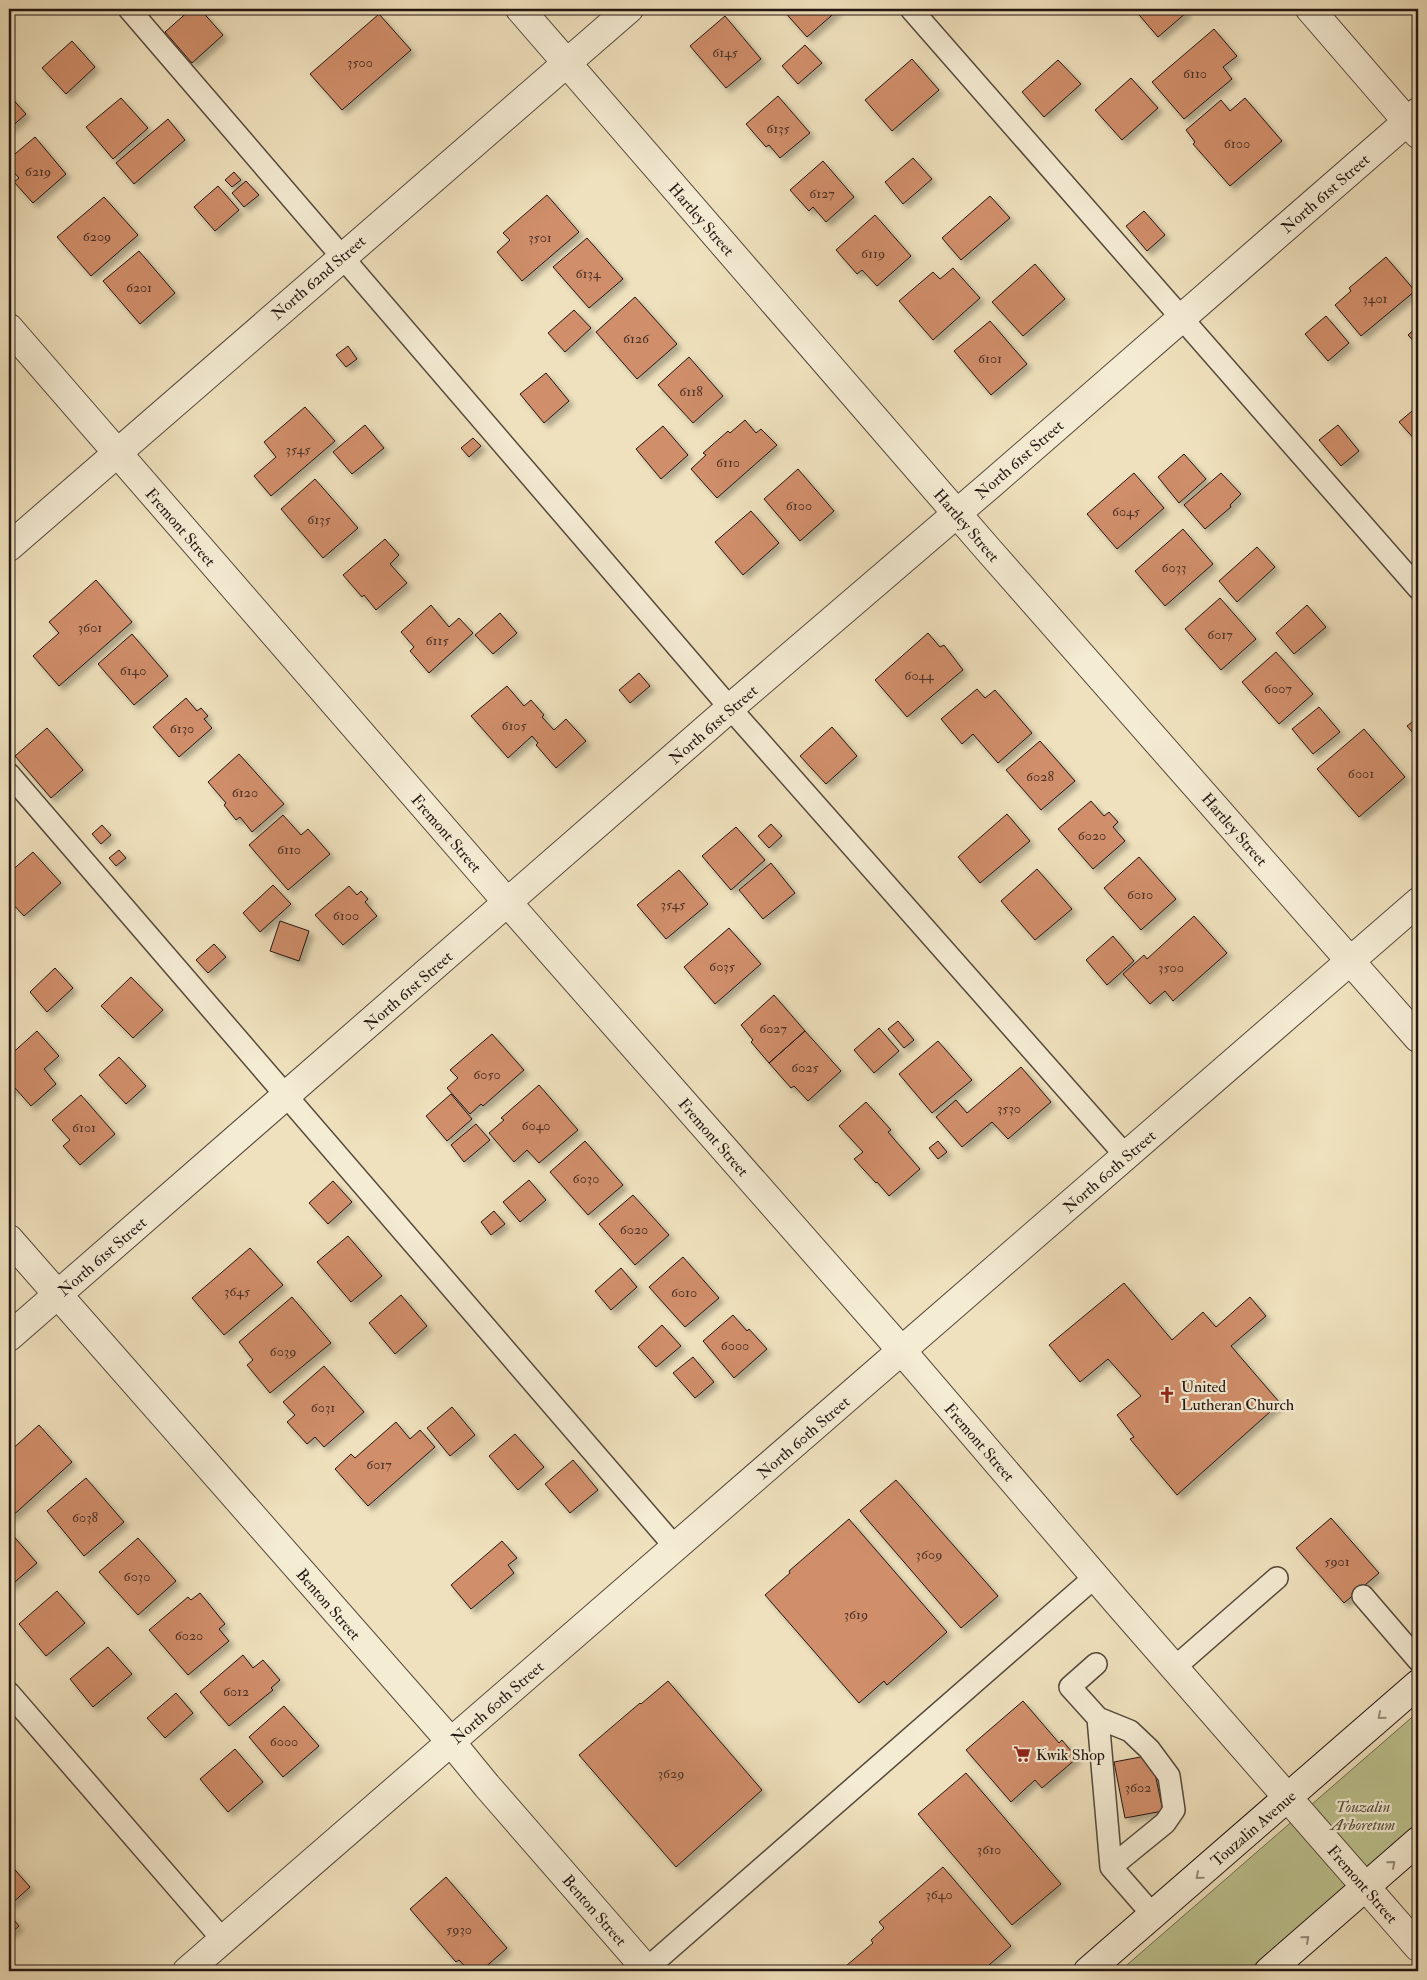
<svg xmlns="http://www.w3.org/2000/svg" width="1427" height="1980" font-family="'IM FELL Double Pica',serif">
  <style>
    .green { fill: #bcc28f; stroke: #6f6c50 }
    .building { fill: #d08e6b; stroke: #221511; filter: url(#shadow) }
    .lines { fill: none; stroke-linecap: round; stroke-linejoin: round }
    .service-casing { stroke: #55483c; stroke-width: 24 }
    .minor-casing { stroke: #55483c; stroke-width: 30 }
    .tertiary-casing { stroke: #55483c; stroke-width: 30 }
    .secondary-casing { stroke: #221511; stroke-width: 30 }
    .service { stroke: #f5ecd4; stroke-width: 21 }
    .minor { stroke: #f5ecd4; stroke-width: 28 }
    .tertiary { stroke: #f5ecd4; stroke-width: 28 }
    .secondary { stroke: #f5ecd4; stroke-width: 28 }
    .oneway { stroke: #968b7c }
    .labels { text-anchor: middle; stroke-width: 4.5; stroke-linejoin: round; paint-order: stroke }
    .number-label { font-size: 14px; fill: #4e3328 }
    .street-label { font-size: 16px; fill: #221511; stroke: #f5ecd4 }
    .poi-label { font-size: 16px; fill: #221511; stroke: #f5ecd4; text-anchor: start }
    .park-label { font-size: 16px; font-style: italic; fill: #58523d; stroke: #f5ecd4 }
  </style>
  <defs>
    <filter id="shadow"><feDropShadow dx="4.5" dy="4.5" stdDeviation="2.5" flood-color="#0004"/></filter>
  </defs>
  <rect width="100%" height="100%" fill="#efe1bd"/>
  <filter id="stains"><feTurbulence type="fractalNoise" baseFrequency=".004" numOctaves="4"/><feColorMatrix values="0 0 0 0 .2 0 0 0 0 .09 0 0 0 0 .02 0 0 0 .5 -.17"/></filter>
  <radialGradient id="worn" r=".72"><stop offset=".6" stop-color="#630" stop-opacity="0"/><stop offset="1" stop-color="#630" stop-opacity=".3"/></radialGradient>
  <path class="green" d="M 1418,1712 L 1418,1823 L 1247,1971 L 1120,1971 Z"/>
  <path class="building" d="M 191,9 L 200,9 L 223,35 L 192,63 L 165,32 Z
    M 782,9 L 839,9 L 807,37 Z
    M 1134,9 L 1184,9 L 1187,12 L 1158,37 Z
    M 379,14 L 411,50 L 342,110 L 310,74 Z
    M 725,16 L 761,59 L 726,88 L 690,46 Z
    M 1214,29 L 1237,56 L 1223,67 L 1232,79 L 1184,119 L 1152,82 Z
    M 72,41 L 95,67 L 66,94 L 42,68 Z
    M 805,45 L 822,63 L 798,84 L 782,66 Z
    M 912,59 L 939,90 L 892,131 L 865,100 Z
    M 1058,60 L 1081,84 L 1044,117 L 1022,92 Z
    M 1131,78 L 1158,108 L 1122,140 L 1095,110 Z
    M 9,95 L 26,114 L 9,129 Z
    M 778,96 L 810,133 L 780,158 L 769,145 L 766,147 L 746,124 Z
    M 121,98 L 148,128 L 113,159 L 86,127 Z
    M 1245,98 L 1282,141 L 1230,186 L 1193,144 L 1195,142 L 1186,130 L 1221,100 L 1230,111 Z
    M 168,119 L 185,140 L 134,184 L 116,163 Z
    M 35,137 L 66,174 L 33,203 L 14,182 L 19,178 L 9,167 L 9,159 Z
    M 913,158 L 932,179 L 903,204 L 885,182 Z
    M 823,161 L 854,197 L 826,222 L 813,207 L 809,211 L 790,190 Z
    M 234,172 L 241,180 L 232,187 L 225,180 Z
    M 246,181 L 259,195 L 244,207 L 232,193 Z
    M 218,186 L 239,210 L 215,231 L 194,207 Z
    M 547,195 L 579,232 L 522,281 L 497,252 L 510,240 L 503,233 Z
    M 990,196 L 1010,218 L 961,260 L 942,238 Z
    M 104,197 L 138,235 L 91,276 L 57,237 Z
    M 1144,211 L 1165,235 L 1147,251 L 1126,226 Z
    M 875,215 L 911,256 L 877,286 L 862,270 L 857,274 L 836,250 Z
    M 587,238 L 623,279 L 589,308 L 553,267 Z
    M 139,251 L 175,293 L 140,324 L 103,281 Z
    M 1386,257 L 1415,291 L 1361,336 L 1335,305 L 1351,291 L 1349,288 Z
    M 1035,264 L 1065,299 L 1023,336 L 992,302 Z
    M 953,268 L 980,298 L 933,340 L 899,301 L 933,272 L 940,279 Z
    M 635,297 L 677,344 L 637,379 L 596,332 Z
    M 574,310 L 591,328 L 565,352 L 548,333 Z
    M 1326,316 L 1349,343 L 1328,361 L 1305,334 Z
    M 990,321 L 1027,364 L 991,395 L 954,351 Z
    M 1418,326 L 1418,346 L 1408,335 Z
    M 348,346 L 357,359 L 346,367 L 336,355 Z
    M 689,357 L 723,396 L 693,423 L 658,385 Z
    M 546,373 L 569,401 L 544,423 L 520,394 Z
    M 1418,406 L 1418,441 L 1417,442 L 1399,422 Z
    M 305,407 L 335,441 L 271,496 L 254,476 L 276,457 L 264,442 Z
    M 745,420 L 756,433 L 761,429 L 777,445 L 717,498 L 691,469 L 706,455 L 703,453 L 728,431 L 730,433 Z
    M 365,425 L 384,448 L 352,474 L 333,452 Z
    M 1338,425 L 1359,451 L 1341,466 L 1319,440 Z
    M 663,426 L 688,455 L 661,479 L 636,449 Z
    M 473,438 L 481,446 L 469,457 L 461,448 Z
    M 1184,454 L 1206,479 L 1179,503 L 1158,477 Z
    M 798,469 L 834,511 L 800,541 L 764,499 Z
    M 1134,473 L 1164,508 L 1117,549 L 1087,514 Z
    M 1221,473 L 1241,494 L 1230,505 L 1231,507 L 1205,529 L 1184,505 Z
    M 315,479 L 358,528 L 323,558 L 281,509 Z
    M 751,511 L 779,543 L 743,575 L 715,542 Z
    M 1183,529 L 1213,564 L 1165,606 L 1135,571 Z
    M 385,539 L 399,555 L 390,564 L 407,583 L 376,610 L 364,595 L 362,597 L 343,575 Z
    M 1257,547 L 1275,567 L 1237,602 L 1219,581 Z
    M 96,580 L 132,622 L 59,686 L 33,656 L 59,633 L 49,622 Z
    M 1220,598 L 1256,639 L 1221,670 L 1185,629 Z
    M 431,605 L 449,627 L 459,618 L 473,633 L 429,673 L 410,651 L 414,647 L 401,632 Z
    M 1307,605 L 1326,627 L 1294,654 L 1276,633 Z
    M 500,613 L 517,633 L 493,654 L 475,635 Z
    M 928,633 L 940,647 L 944,645 L 963,670 L 907,717 L 875,680 Z
    M 132,634 L 168,676 L 134,705 L 98,664 Z
    M 1276,652 L 1313,694 L 1279,724 L 1242,682 Z
    M 639,673 L 650,686 L 630,703 L 619,690 Z
    M 507,686 L 524,706 L 531,700 L 544,715 L 542,717 L 554,730 L 566,719 L 586,741 L 556,768 L 536,745 L 538,743 L 532,736 L 508,758 L 471,716 Z
    M 977,689 L 985,698 L 995,690 L 1032,733 L 998,763 L 973,734 L 962,744 L 941,719 Z
    M 186,698 L 197,711 L 201,708 L 208,716 L 204,719 L 212,728 L 179,757 L 153,727 Z
    M 1319,707 L 1340,732 L 1313,754 L 1292,729 Z
    M 1418,717 L 1418,739 L 1407,726 Z
    M 832,727 L 857,756 L 826,784 L 800,756 Z
    M 47,728 L 83,770 L 51,798 L 15,756 Z
    M 1364,729 L 1405,777 L 1359,817 L 1317,769 Z
    M 1040,741 L 1075,781 L 1041,810 L 1006,770 Z
    M 239,754 L 284,804 L 252,832 L 240,817 L 236,820 L 224,805 L 226,803 L 208,782 Z
    M 1091,801 L 1104,816 L 1109,812 L 1118,822 L 1113,827 L 1125,841 L 1093,869 L 1058,829 Z
    M 1007,814 L 1030,841 L 980,883 L 958,857 Z
    M 283,815 L 301,835 L 308,829 L 330,854 L 288,890 L 249,845 Z
    M 771,824 L 782,836 L 769,848 L 758,836 Z
    M 102,825 L 111,835 L 101,844 L 92,834 Z
    M 736,827 L 765,860 L 731,890 L 702,856 Z
    M 119,850 L 126,858 L 116,866 L 109,858 Z
    M 33,852 L 61,883 L 24,916 L 9,900 L 9,873 Z
    M 1139,857 L 1176,899 L 1141,930 L 1104,888 Z
    M 771,863 L 795,893 L 763,919 L 739,890 Z
    M 1037,869 L 1072,909 L 1035,940 L 1001,901 Z
    M 679,870 L 708,904 L 666,939 L 637,905 Z
    M 273,885 L 291,904 L 260,932 L 243,913 Z
    M 349,886 L 357,895 L 361,891 L 368,899 L 365,902 L 377,916 L 343,945 L 315,915 Z
    M 1194,916 L 1227,953 L 1173,1001 L 1165,991 L 1150,1004 L 1123,974 L 1144,955 L 1147,959 Z
    M 280,921 L 309,931 L 299,961 L 270,951 Z
    M 729,928 L 761,964 L 715,1004 L 684,967 Z
    M 1113,936 L 1134,961 L 1107,985 L 1086,960 Z
    M 214,944 L 226,957 L 208,973 L 196,960 Z
    M 55,968 L 73,988 L 47,1012 L 30,992 Z
    M 131,977 L 163,1010 L 133,1038 L 101,1006 Z
    M 774,995 L 805,1031 L 769,1063 L 751,1042 L 753,1040 L 741,1025 Z
    M 898,1021 L 914,1040 L 904,1048 L 888,1029 Z
    M 879,1028 L 899,1051 L 874,1073 L 854,1050 Z
    M 37,1031 L 59,1056 L 44,1069 L 56,1084 L 31,1106 L 15,1088 L 10,1092 L 9,1091 L 9,1056 Z
    M 805,1031 L 841,1071 L 808,1101 L 794,1086 L 791,1088 L 769,1063 Z
    M 492,1034 L 524,1070 L 483,1106 L 481,1104 L 470,1114 L 447,1088 L 458,1078 L 450,1070 Z
    M 938,1041 L 972,1080 L 932,1113 L 899,1074 Z
    M 119,1057 L 146,1086 L 126,1104 L 99,1075 Z
    M 1021,1067 L 1051,1102 L 1008,1139 L 992,1122 L 962,1147 L 936,1117 L 956,1100 L 967,1113 Z
    M 539,1085 L 578,1130 L 539,1163 L 527,1150 L 514,1162 L 489,1133 L 504,1120 L 501,1118 Z
    M 451,1094 L 472,1119 L 447,1141 L 426,1116 Z
    M 81,1095 L 115,1134 L 80,1165 L 63,1146 L 70,1140 L 52,1120 Z
    M 866,1102 L 891,1130 L 888,1132 L 920,1169 L 889,1196 L 877,1182 L 876,1183 L 854,1159 L 863,1152 L 839,1126 Z
    M 476,1124 L 490,1140 L 464,1162 L 451,1145 Z
    M 585,1141 L 623,1185 L 588,1215 L 550,1172 Z
    M 938,1141 L 947,1152 L 938,1159 L 929,1148 Z
    M 529,1180 L 546,1200 L 520,1222 L 503,1202 Z
    M 333,1181 L 352,1202 L 328,1224 L 309,1203 Z
    M 633,1195 L 669,1235 L 635,1265 L 599,1224 Z
    M 494,1211 L 505,1224 L 491,1235 L 481,1222 Z
    M 348,1236 L 382,1276 L 351,1302 L 317,1262 Z
    M 250,1248 L 283,1285 L 224,1335 L 192,1298 Z
    M 683,1257 L 719,1298 L 685,1327 L 649,1287 Z
    M 621,1268 L 637,1287 L 611,1310 L 595,1291 Z
    M 1124,1283 L 1172,1340 L 1203,1312 L 1216,1327 L 1250,1297 L 1266,1316 L 1231,1346 L 1280,1403 L 1177,1495 L 1130,1439 L 1134,1437 L 1117,1415 L 1141,1396 L 1108,1359 L 1080,1382 L 1049,1345 Z
    M 401,1295 L 427,1326 L 395,1354 L 369,1323 Z
    M 292,1297 L 331,1343 L 270,1393 L 247,1365 L 253,1360 L 239,1342 Z
    M 733,1315 L 747,1331 L 749,1329 L 767,1349 L 734,1378 L 703,1341 Z
    M 662,1325 L 681,1346 L 656,1367 L 638,1347 Z
    M 693,1357 L 714,1382 L 695,1398 L 673,1373 Z
    M 324,1366 L 364,1412 L 324,1447 L 315,1437 L 307,1444 L 287,1422 L 295,1415 L 283,1402 Z
    M 452,1407 L 475,1435 L 450,1456 L 427,1428 Z
    M 396,1422 L 410,1439 L 420,1430 L 435,1447 L 368,1506 L 335,1469 L 351,1454 L 355,1458 Z
    M 39,1425 L 72,1462 L 9,1519 L 9,1452 Z
    M 515,1434 L 544,1467 L 518,1490 L 489,1456 Z
    M 573,1460 L 598,1490 L 570,1513 L 545,1484 Z
    M 86,1478 L 124,1522 L 84,1556 L 47,1511 Z
    M 896,1480 L 998,1596 L 961,1628 L 860,1511 Z
    M 1331,1518 L 1379,1573 L 1344,1603 L 1296,1548 Z
    M 849,1519 L 947,1632 L 887,1685 L 884,1681 L 859,1703 L 765,1595 L 790,1573 L 789,1571 Z
    M 9,1531 L 37,1563 L 9,1587 Z
    M 138,1538 L 176,1581 L 138,1615 L 99,1572 Z
    M 502,1541 L 517,1558 L 508,1565 L 514,1573 L 471,1609 L 451,1585 Z
    M 57,1591 L 85,1623 L 46,1656 L 19,1624 Z
    M 200,1593 L 225,1624 L 219,1629 L 229,1641 L 188,1675 L 149,1630 L 188,1597 L 191,1600 Z
    M 108,1647 L 132,1674 L 93,1707 L 70,1679 Z
    M 243,1655 L 253,1668 L 263,1660 L 280,1680 L 271,1688 L 273,1690 L 229,1726 L 200,1692 Z
    M 668,1681 L 762,1790 L 676,1867 L 579,1755 L 640,1703 L 641,1704 Z
    M 176,1693 L 193,1713 L 165,1738 L 147,1718 Z
    M 1023,1701 L 1059,1743 L 1062,1740 L 1077,1758 L 1042,1788 L 1035,1780 L 1011,1802 L 966,1750 Z
    M 284,1706 L 319,1746 L 283,1777 L 249,1737 Z
    M 235,1749 L 263,1782 L 228,1812 L 200,1779 Z
    M 1151,1755 L 1163,1811 L 1125,1818 L 1114,1762 Z
    M 966,1773 L 1061,1884 L 1012,1925 L 918,1814 Z
    M 9,1863 L 30,1887 L 9,1906 Z
    M 943,1867 L 1011,1946 L 982,1971 L 840,1971 L 873,1943 L 871,1940 L 884,1928 L 879,1922 Z
    M 446,1877 L 507,1948 L 481,1971 L 469,1971 L 459,1960 L 456,1962 L 410,1909 Z
    M 9,1914 L 19,1926 L 9,1935 Z"/>
  <g class="lines">
    <g class="service-casing">
      <path id="service" d="M 129,9 L 730,708 L 1126,1156
        M 911,9 L 1418,588
        M 9,774 L 676,1548
        M 1363,1596 L 1418,1660
        M 1096,1664 L 1070,1687 L 1098,1718 L 1111,1867 L 1153,1915
        M 1174,1668 L 1277,1578
        M 9,1693 L 223,1940
        M 1098,1718 L 1130,1731 L 1149,1749 L 1169,1776 L 1174,1810 L 1165,1823 L 1111,1867
        M 644,1971 L 1096,1576"/>
    </g>
    <g class="minor-casing">
      <path id="minor" d="M 520,9 L 985,546 L 1418,1038
        M 1310,9 L 1418,134
        M 9,547 L 629,9
        M 9,1239 L 451,1742 L 487,1786 L 648,1971
        M 9,1337 L 730,708 L 990,485 L 1418,112
        M 187,1971 L 1418,902"/>
    </g>
    <g class="tertiary-casing">
      <path id="tertiary" d="M 9,328 L 508,903 L 902,1351 L 1116,1601 L 1418,1947"/>
    </g>
    <g class="secondary-casing">
      <path id="secondary" d="M 1088,1971 L 1418,1684
        M 1269,1971 L 1418,1841"/>
    </g>
    <use href="#service" class="service"/>
    <use href="#minor" class="minor"/>
    <use href="#tertiary" class="tertiary"/>
    <use href="#secondary" class="secondary"/>
  </g>
  <defs><path id="oneway-chevron" d="M-2-3.5L2.5 0L-2 3.5" fill="none" stroke-width="1.6" stroke-linecap="round" stroke-linejoin="round" transform="scale(1.25)"/></defs>
  <g class="oneway">
    <use href="#oneway-chevron" transform="translate(1381 1716) rotate(139)"/>
    <use href="#oneway-chevron" transform="translate(1392 1864) rotate(-41)"/>
    <use href="#oneway-chevron" transform="translate(1199 1876) rotate(139)"/>
    <use href="#oneway-chevron" transform="translate(1306 1939) rotate(-41)"/>
  </g>
  <defs>
    <g id="church-bare" transform="scale(1.35)"><path d="M-1.2-6h2.4v3.5h3.3v2.4h-3.3V6h-2.4V-.1h-3.3v-2.4h3.3Z" fill="#8f2418" stroke="#f5ecd4" stroke-width="2.5" paint-order="stroke"/></g>
    <g id="supermarket-bare" transform="scale(1.35)"><path d="M-6-5.5h2.5l.6 2H6L4.5 2H-2.5L-4.4-4H-6ZM-1.5 3.2a1.3 1.3 0 1 0 .1 0ZM3 3.2a1.3 1.3 0 1 0 .1 0Z" fill="#8f2418" stroke="#f5ecd4" stroke-width="2.5" paint-order="stroke"/></g>
  </defs>
  <g fill-rule="evenodd">
    <use href="#church-bare" x="1167" y="1395"/>
    <use href="#supermarket-bare" x="1022" y="1754"/>
  </g>
  <g class="labels">
    <g class="number-label">
      <text x="725" y="57">6145</text>
      <text x="360" y="67">3500</text>
      <text x="1195" y="78">6110</text>
      <text x="778" y="133">6135</text>
      <text x="1237" y="148">6100</text>
      <text x="38" y="176">6219</text>
      <text x="822" y="198">6127</text>
      <text x="97" y="241">6209</text>
      <text x="540" y="242">3501</text>
      <text x="873" y="258">6119</text>
      <text x="588" y="278">6134</text>
      <text x="139" y="292">6201</text>
      <text x="1375" y="303">3401</text>
      <text x="636" y="343">6126</text>
      <text x="990" y="363">6101</text>
      <text x="691" y="396">6118</text>
      <text x="298" y="454">3545</text>
      <text x="728" y="467">6110</text>
      <text x="799" y="510">6100</text>
      <text x="1126" y="516">6045</text>
      <text x="319" y="524">6135</text>
      <text x="1174" y="572">6033</text>
      <text x="90" y="632">3601</text>
      <text x="1220" y="639">6017</text>
      <text x="437" y="645">6115</text>
      <text x="133" y="675">6140</text>
      <text x="919" y="680">6044</text>
      <text x="1278" y="693">6007</text>
      <text x="514" y="730">6105</text>
      <text x="182" y="733">6130</text>
      <text x="1361" y="778">6001</text>
      <text x="1040" y="781">6028</text>
      <text x="245" y="797">6120</text>
      <text x="1092" y="840">6020</text>
      <text x="289" y="854">6110</text>
      <text x="1140" y="899">6010</text>
      <text x="673" y="909">3545</text>
      <text x="346" y="920">6100</text>
      <text x="722" y="971">6035</text>
      <text x="1171" y="972">3500</text>
      <text x="773" y="1033">6027</text>
      <text x="805" y="1072">6025</text>
      <text x="487" y="1079">6050</text>
      <text x="1009" y="1113">3530</text>
      <text x="536" y="1130">6040</text>
      <text x="84" y="1132">6101</text>
      <text x="586" y="1183">6030</text>
      <text x="634" y="1234">6020</text>
      <text x="237" y="1296">3645</text>
      <text x="684" y="1297">6010</text>
      <text x="735" y="1350">6000</text>
      <text x="283" y="1356">6039</text>
      <text x="323" y="1412">6031</text>
      <text x="379" y="1469">6017</text>
      <text x="85" y="1522">6038</text>
      <text x="929" y="1559">3609</text>
      <text x="1337" y="1566">5901</text>
      <text x="137" y="1581">6030</text>
      <text x="856" y="1619">3619</text>
      <text x="189" y="1640">6020</text>
      <text x="236" y="1696">6012</text>
      <text x="284" y="1746">6000</text>
      <text x="671" y="1778">3629</text>
      <text x="1138" y="1792">3602</text>
      <text x="989" y="1854">3610</text>
      <text x="939" y="1899">3640</text>
      <text x="459" y="1934">5930</text>
    </g>
    <g class="street-label">
      <text transform="translate(1325 193) rotate(-41)" y="6">North 61st Street</text>
      <text transform="translate(702 219) rotate(49)" y="6">Hartley Street</text>
      <text transform="translate(318 277) rotate(-41)" y="6">North 62nd Street</text>
      <text transform="translate(1019 459) rotate(-41)" y="6">North 61st Street</text>
      <text transform="translate(967 525) rotate(49)" y="6">Hartley Street</text>
      <text transform="translate(181 527) rotate(49)" y="6">Fremont Street</text>
      <text transform="translate(713 724) rotate(-41)" y="6">North 61st Street</text>
      <text transform="translate(1235 829) rotate(49)" y="6">Hartley Street</text>
      <text transform="translate(447 833) rotate(49)" y="6">Fremont Street</text>
      <text transform="translate(408 990) rotate(-41)" y="6">North 61st Street</text>
      <text transform="translate(714 1137) rotate(49)" y="6">Fremont Street</text>
      <text transform="translate(1109 1171) rotate(-41)" y="6">North 60th Street</text>
      <text transform="translate(102 1256) rotate(-41)" y="6">North 61st Street</text>
      <text transform="translate(803 1437) rotate(-41)" y="6">North 60th Street</text>
      <text transform="translate(980 1442) rotate(49)" y="6">Fremont Street</text>
      <text transform="translate(329 1604) rotate(49)" y="6">Benton Street</text>
      <text transform="translate(497 1702) rotate(-41)" y="6">North 60th Street</text>
      <text transform="translate(1253 1828) rotate(-41)" y="6">Touzalin Avenue</text>
      <text transform="translate(1363 1884) rotate(49)" y="6">Fremont Street</text>
      <text transform="translate(595 1910) rotate(49)" y="6">Benton Street</text>
    </g>
    <g class="poi-label">
      <text x="1181" y="1392">United<tspan x="1181" dy="18">Lutheran Church</tspan></text>
      <text x="1036" y="1760">Kwik Shop</text>
    </g>
    <g class="park-label">
      <text x="1363" y="1812">Touzalin<tspan x="1363" dy="18">Arboretum</tspan></text>
    </g>
  </g>
  <rect width="1427" height="1980" fill="none" stroke="#efe1bd" stroke-width="30"/>
  <rect x="10" y="10" width="1407" height="1960" fill="none" stroke="#221511" stroke-width="2.5"/>
  <rect x="15" y="15" width="1397" height="1950" fill="none" stroke="#221511"/>
  <rect width="100%" height="100%" filter="url(#stains)"/>
  <rect width="100%" height="100%" fill="url(#worn)"/>
</svg>
